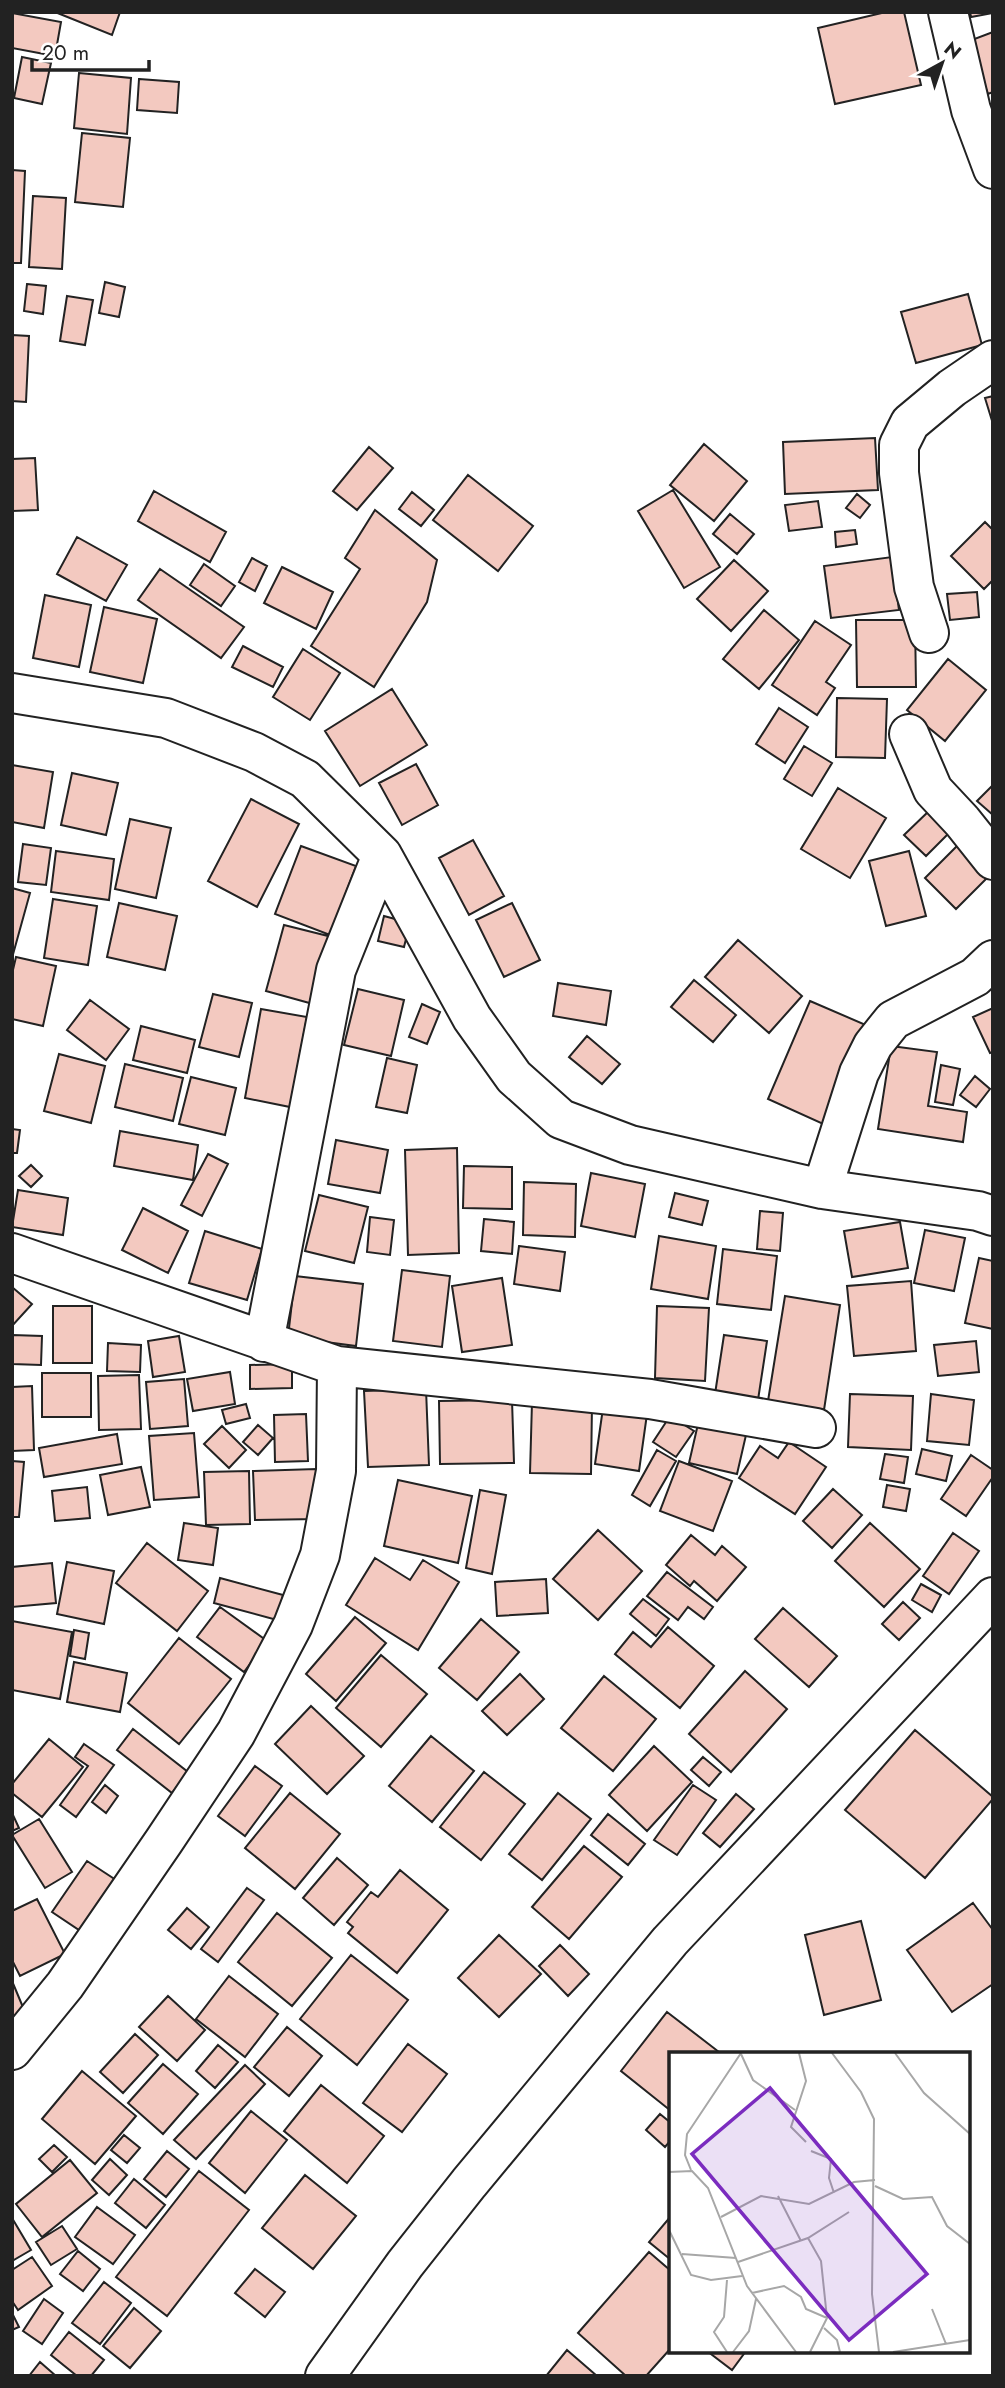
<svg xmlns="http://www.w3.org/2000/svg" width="1005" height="2388" font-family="Jost,sans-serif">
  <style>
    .building { fill: #f3c9c0; stroke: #222; stroke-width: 2 }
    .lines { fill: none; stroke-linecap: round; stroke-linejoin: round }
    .minor-casing { stroke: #222; stroke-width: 42 }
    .minor { stroke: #fff; stroke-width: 38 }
    .inset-road { fill: none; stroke: #a7a7a7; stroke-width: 2 }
    .view { fill: #7b2cbf; fill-opacity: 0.15; stroke: #7b2cbf; stroke-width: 3.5 }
    .inset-edge { fill: none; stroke: #222; stroke-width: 3.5 }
  </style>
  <rect width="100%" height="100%" fill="#fff"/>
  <path class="building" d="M 55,12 L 120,12 L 112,35 Z
    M 886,12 L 904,12 L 921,85 L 835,104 L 818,28 Z
    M 970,12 L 993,12 L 993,13 L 971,17 Z
    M 12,13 L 61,22 L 55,56 L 12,48 Z
    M 993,32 L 993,92 L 988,94 L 969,41 Z
    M 22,57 L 51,63 L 42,104 L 14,98 Z
    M 79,73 L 131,78 L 127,134 L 74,128 Z
    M 139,79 L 179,82 L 177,113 L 137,110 Z
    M 82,133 L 130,138 L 123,207 L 75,202 Z
    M 12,170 L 25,171 L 21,263 L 12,263 Z
    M 33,196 L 66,198 L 62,269 L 29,267 Z
    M 105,282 L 125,287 L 119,317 L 99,313 Z
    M 27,284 L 46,286 L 43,314 L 24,311 Z
    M 968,294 L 982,345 L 916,363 L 901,312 Z
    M 67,296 L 93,300 L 85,345 L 60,341 Z
    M 12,335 L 29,336 L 26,402 L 12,401 Z
    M 993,396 L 993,424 L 985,398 Z
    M 875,438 L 878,490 L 785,494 L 783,442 Z
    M 704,444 L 747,481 L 714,521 L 670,485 Z
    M 369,447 L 393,468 L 357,510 L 333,491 Z
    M 35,458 L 38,510 L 12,511 L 12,459 Z
    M 468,475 L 533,526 L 498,571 L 433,520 Z
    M 673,490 L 720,567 L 684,588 L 638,511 Z
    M 154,491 L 226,532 L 210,562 L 138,521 Z
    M 412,492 L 434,510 L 421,526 L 399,509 Z
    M 857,494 L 870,505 L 860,518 L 846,508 Z
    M 818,501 L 822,527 L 789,531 L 785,505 Z
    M 375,510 L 437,560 L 427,602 L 374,687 L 311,646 L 360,569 L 345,558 Z
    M 730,514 L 754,534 L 737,554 L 713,534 Z
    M 985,522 L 993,530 L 993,580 L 984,589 L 951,556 Z
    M 855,530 L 857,544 L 836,547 L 835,532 Z
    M 77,537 L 127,565 L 106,601 L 57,574 Z
    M 892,557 L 899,610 L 831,618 L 824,566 Z
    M 252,558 L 267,566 L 255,591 L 239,582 Z
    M 734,560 L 768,591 L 731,631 L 697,599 Z
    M 204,564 L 235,586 L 221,606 L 190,585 Z
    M 282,567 L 333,592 L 316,629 L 264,603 Z
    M 160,569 L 244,627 L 221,658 L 138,600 Z
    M 977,592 L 979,617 L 950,620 L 947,594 Z
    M 45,595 L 91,605 L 79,667 L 33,658 Z
    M 104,607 L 157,619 L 143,683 L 90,672 Z
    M 764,610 L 799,640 L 759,689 L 723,659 Z
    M 856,620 L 915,620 L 916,687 L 857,687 Z
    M 815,621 L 851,645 L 826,682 L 835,688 L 817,715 L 772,685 Z
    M 243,646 L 283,667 L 273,687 L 232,667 Z
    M 303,649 L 340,673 L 310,720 L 273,697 Z
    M 948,659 L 986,690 L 945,741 L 907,710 Z
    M 392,689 L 427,745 L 360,786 L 325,731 Z
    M 837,698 L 887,699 L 885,758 L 836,757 Z
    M 779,708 L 808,727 L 785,763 L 756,744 Z
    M 804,746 L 832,763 L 812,796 L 784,779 Z
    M 416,764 L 438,805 L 402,825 L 379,783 Z
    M 12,765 L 53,772 L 44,828 L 12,822 Z
    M 72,773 L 118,783 L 106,835 L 61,825 Z
    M 993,785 L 993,815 L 977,801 Z
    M 838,788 L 886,818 L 850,878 L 801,849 Z
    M 251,799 L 299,824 L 257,907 L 208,881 Z
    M 930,810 L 951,831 L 926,856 L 904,835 Z
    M 130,819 L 171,828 L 156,898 L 115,889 Z
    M 473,840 L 504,896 L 469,915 L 439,858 Z
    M 23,844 L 51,848 L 46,885 L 18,882 Z
    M 958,845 L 989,876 L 956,909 L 925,878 Z
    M 301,846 L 356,866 L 330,935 L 275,914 Z
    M 56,851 L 114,859 L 109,900 L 51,892 Z
    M 909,851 L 926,916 L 886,926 L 869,861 Z
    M 12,888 L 30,893 L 12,958 Z
    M 53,899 L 97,906 L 88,965 L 44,958 Z
    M 119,903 L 177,916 L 165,970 L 107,957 Z
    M 512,903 L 540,960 L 504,977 L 476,920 Z
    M 384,916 L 410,923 L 404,947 L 378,941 Z
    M 284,925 L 332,937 L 313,1004 L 266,991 Z
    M 738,940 L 802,996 L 769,1033 L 705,977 Z
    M 16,957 L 56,966 L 43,1026 L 12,1019 L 12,974 Z
    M 694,980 L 736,1015 L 713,1042 L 671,1007 Z
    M 558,983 L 611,991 L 606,1025 L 553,1016 Z
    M 358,989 L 404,1000 L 391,1056 L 344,1045 Z
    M 213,994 L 252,1003 L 239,1057 L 199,1047 Z
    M 90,1000 L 129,1029 L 106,1060 L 67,1030 Z
    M 810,1001 L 875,1029 L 832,1128 L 768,1099 Z
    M 422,1004 L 440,1012 L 427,1044 L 409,1037 Z
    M 993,1008 L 993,1052 L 990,1053 L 973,1017 Z
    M 261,1009 L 307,1017 L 290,1107 L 245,1098 Z
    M 141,1026 L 195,1040 L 187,1073 L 133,1060 Z
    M 587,1036 L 620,1064 L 602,1084 L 569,1057 Z
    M 891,1046 L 937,1052 L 928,1106 L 967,1112 L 963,1142 L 878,1129 Z
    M 59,1054 L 105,1066 L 91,1123 L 44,1111 Z
    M 387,1058 L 417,1065 L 407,1113 L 376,1107 Z
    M 125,1064 L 183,1078 L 173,1121 L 115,1107 Z
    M 941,1065 L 960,1069 L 953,1105 L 935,1102 Z
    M 975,1076 L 990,1089 L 976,1107 L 960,1095 Z
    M 191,1077 L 236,1088 L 225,1135 L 179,1124 Z
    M 12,1129 L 20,1130 L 17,1153 L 12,1153 Z
    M 120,1131 L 198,1145 L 193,1180 L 114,1166 Z
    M 336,1140 L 388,1150 L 380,1193 L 328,1184 Z
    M 457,1148 L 459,1253 L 408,1255 L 405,1150 Z
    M 208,1154 L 228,1164 L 202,1216 L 181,1205 Z
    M 31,1165 L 42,1176 L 31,1187 L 19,1176 Z
    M 464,1166 L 512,1167 L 512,1209 L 463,1208 Z
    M 591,1173 L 645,1184 L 635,1237 L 581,1226 Z
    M 524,1182 L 576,1184 L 575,1237 L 523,1235 Z
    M 18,1190 L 68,1198 L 63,1235 L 12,1227 Z
    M 675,1193 L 708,1201 L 702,1225 L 669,1217 Z
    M 319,1195 L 368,1207 L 354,1263 L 305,1251 Z
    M 143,1208 L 188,1231 L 168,1273 L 122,1250 Z
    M 760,1211 L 783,1213 L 780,1251 L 757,1249 Z
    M 370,1217 L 394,1220 L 390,1255 L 367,1252 Z
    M 484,1219 L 514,1222 L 512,1254 L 481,1251 Z
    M 900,1222 L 908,1268 L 852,1277 L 844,1231 Z
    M 925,1230 L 965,1238 L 954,1291 L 914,1283 Z
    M 205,1231 L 262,1249 L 247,1300 L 189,1283 Z
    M 659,1236 L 716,1246 L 708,1299 L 651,1289 Z
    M 519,1246 L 565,1252 L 560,1291 L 514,1284 Z
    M 723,1249 L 777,1256 L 771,1310 L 717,1304 Z
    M 979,1258 L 993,1261 L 993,1329 L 965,1323 Z
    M 402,1270 L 450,1276 L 442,1347 L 393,1341 Z
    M 295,1276 L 363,1284 L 356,1346 L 288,1337 Z
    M 502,1278 L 512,1345 L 462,1352 L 452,1286 Z
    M 911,1281 L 916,1351 L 854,1356 L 847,1286 Z
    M 12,1287 L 32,1304 L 12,1326 Z
    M 785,1296 L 840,1305 L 824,1410 L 768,1401 Z
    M 53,1306 L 92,1306 L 92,1363 L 53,1363 Z
    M 657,1306 L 709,1308 L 705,1381 L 655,1378 Z
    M 12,1335 L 42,1336 L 41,1365 L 12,1364 Z
    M 724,1335 L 767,1341 L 758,1400 L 715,1394 Z
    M 179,1336 L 185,1372 L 153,1377 L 148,1341 Z
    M 976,1341 L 979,1372 L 938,1376 L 934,1345 Z
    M 108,1343 L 141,1345 L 140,1372 L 107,1371 Z
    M 292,1364 L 292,1388 L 250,1389 L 250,1365 Z
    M 230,1372 L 235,1404 L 193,1411 L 187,1379 Z
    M 42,1373 L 91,1373 L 91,1417 L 42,1417 Z
    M 139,1375 L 141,1429 L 99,1430 L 98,1376 Z
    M 184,1379 L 188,1426 L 150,1429 L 146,1382 Z
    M 32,1386 L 34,1450 L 12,1451 L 12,1387 Z
    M 426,1389 L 429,1465 L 368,1467 L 364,1391 Z
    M 850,1394 L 913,1396 L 911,1450 L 848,1447 Z
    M 931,1394 L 974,1400 L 969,1445 L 927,1441 Z
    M 512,1400 L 514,1463 L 440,1464 L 439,1401 Z
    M 532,1402 L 592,1404 L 591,1474 L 530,1473 Z
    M 246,1404 L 250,1418 L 226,1424 L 222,1410 Z
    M 603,1408 L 647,1414 L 639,1471 L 595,1464 Z
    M 306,1414 L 308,1461 L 275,1462 L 274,1415 Z
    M 670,1416 L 694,1431 L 676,1457 L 653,1442 Z
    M 698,1424 L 746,1435 L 737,1474 L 689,1463 Z
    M 258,1425 L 273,1438 L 258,1455 L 243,1442 Z
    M 222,1426 L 246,1450 L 229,1468 L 204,1444 Z
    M 194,1433 L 199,1497 L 154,1500 L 149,1436 Z
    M 117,1434 L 122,1464 L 44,1477 L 39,1448 Z
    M 789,1442 L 826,1467 L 795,1514 L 739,1478 L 760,1446 L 778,1458 Z
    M 922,1449 L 952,1456 L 946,1481 L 916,1474 Z
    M 657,1450 L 676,1461 L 650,1506 L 632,1495 Z
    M 885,1454 L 908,1457 L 904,1483 L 880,1479 Z
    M 971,1455 L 993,1470 L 993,1477 L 966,1516 L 941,1499 Z
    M 12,1461 L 24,1462 L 19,1517 L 12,1517 Z
    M 679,1461 L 732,1481 L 713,1531 L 660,1511 Z
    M 141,1467 L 150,1507 L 108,1515 L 100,1475 Z
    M 316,1469 L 317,1519 L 255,1520 L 253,1471 Z
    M 249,1471 L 250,1524 L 206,1525 L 204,1472 Z
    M 398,1480 L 472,1496 L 458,1563 L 384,1546 Z
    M 887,1485 L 910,1489 L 906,1511 L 883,1507 Z
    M 87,1487 L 90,1518 L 55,1521 L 52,1491 Z
    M 833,1489 L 862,1515 L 832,1548 L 803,1521 Z
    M 480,1490 L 506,1495 L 492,1574 L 466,1568 Z
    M 184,1523 L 218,1528 L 213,1565 L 178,1560 Z
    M 870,1523 L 920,1569 L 884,1607 L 835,1561 Z
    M 598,1530 L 642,1571 L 598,1620 L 553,1579 Z
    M 953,1533 L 979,1551 L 949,1594 L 923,1576 Z
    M 691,1535 L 715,1555 L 722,1546 L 746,1567 L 717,1601 L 694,1581 L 690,1586 L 666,1565 Z
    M 147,1543 L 208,1591 L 177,1631 L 116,1583 Z
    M 375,1558 L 410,1580 L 423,1560 L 459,1582 L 418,1650 L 346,1605 Z
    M 67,1562 L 114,1571 L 104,1624 L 57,1614 Z
    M 52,1563 L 56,1603 L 12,1607 L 12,1567 Z
    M 667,1572 L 713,1607 L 704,1619 L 688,1607 L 678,1620 L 647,1596 Z
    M 220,1578 L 283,1595 L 277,1620 L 214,1603 Z
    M 546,1579 L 548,1613 L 497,1616 L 495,1582 Z
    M 921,1584 L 941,1595 L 932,1612 L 912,1600 Z
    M 643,1599 L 669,1619 L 656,1636 L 630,1614 Z
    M 903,1602 L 920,1618 L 899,1640 L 882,1624 Z
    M 220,1607 L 267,1641 L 244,1672 L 197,1637 Z
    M 783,1608 L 837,1656 L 809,1687 L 755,1639 Z
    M 355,1617 L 386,1643 L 336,1701 L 306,1674 Z
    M 481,1619 L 519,1652 L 477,1700 L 439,1668 Z
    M 12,1621 L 72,1632 L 60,1699 L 12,1690 Z
    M 668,1627 L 714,1666 L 680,1708 L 615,1654 L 633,1632 L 651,1647 Z
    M 74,1630 L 89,1633 L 85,1659 L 70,1656 Z
    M 179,1638 L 231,1679 L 179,1744 L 128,1703 Z
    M 381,1655 L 427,1694 L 381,1747 L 336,1708 Z
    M 74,1662 L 127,1673 L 120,1712 L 67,1702 Z
    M 745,1671 L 787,1709 L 731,1772 L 689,1734 Z
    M 520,1674 L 544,1699 L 507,1735 L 482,1711 Z
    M 604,1676 L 656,1719 L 613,1771 L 561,1728 Z
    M 311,1706 L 364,1756 L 327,1794 L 275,1744 Z
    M 133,1729 L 188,1772 L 172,1793 L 117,1750 Z
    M 915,1730 L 993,1797 L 993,1799 L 925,1878 L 845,1810 Z
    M 431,1736 L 474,1771 L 432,1822 L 389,1786 Z
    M 49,1739 L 83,1767 L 42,1817 L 12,1793 L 12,1784 Z
    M 84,1744 L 114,1765 L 76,1817 L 60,1805 L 88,1766 L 75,1757 Z
    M 654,1746 L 692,1782 L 647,1831 L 609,1795 Z
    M 703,1757 L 721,1772 L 709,1786 L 691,1770 Z
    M 255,1766 L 282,1786 L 245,1836 L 218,1816 Z
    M 484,1772 L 525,1804 L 481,1860 L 440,1827 Z
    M 105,1785 L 118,1796 L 106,1813 L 92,1802 Z
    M 693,1785 L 716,1800 L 677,1855 L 654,1840 Z
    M 290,1793 L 340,1834 L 295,1889 L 245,1848 Z
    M 558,1793 L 591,1819 L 542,1880 L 509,1854 Z
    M 736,1794 L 754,1809 L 720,1847 L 703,1833 Z
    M 12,1813 L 19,1828 L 12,1831 Z
    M 608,1814 L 645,1844 L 628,1865 L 591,1835 Z
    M 39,1819 L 72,1872 L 45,1888 L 12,1835 Z
    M 584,1846 L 622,1877 L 569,1939 L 532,1907 Z
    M 337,1858 L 368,1885 L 334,1925 L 303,1898 Z
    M 87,1861 L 119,1882 L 85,1934 L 52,1912 Z
    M 400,1870 L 448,1910 L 397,1973 L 348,1933 L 353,1927 L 347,1922 L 371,1892 L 378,1897 Z
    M 247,1888 L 264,1900 L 218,1962 L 201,1949 Z
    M 37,1899 L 65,1954 L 20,1976 L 12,1960 L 12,1911 Z
    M 973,1903 L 993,1930 L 993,1984 L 952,2012 L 907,1950 Z
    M 187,1908 L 209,1927 L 191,1949 L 168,1930 Z
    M 277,1913 L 332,1958 L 292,2006 L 238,1962 Z
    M 861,1921 L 881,2000 L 824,2015 L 805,1935 Z
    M 499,1935 L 541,1974 L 499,2017 L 458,1978 Z
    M 560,1945 L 589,1974 L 568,1996 L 539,1966 Z
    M 351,1955 L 408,2000 L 357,2065 L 300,2019 Z
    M 229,1976 L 278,2014 L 245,2057 L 196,2019 Z
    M 12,1981 L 25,2012 L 12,2017 Z
    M 168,1996 L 205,2030 L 177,2061 L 139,2027 Z
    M 667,2012 L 719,2052 L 717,2054 L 671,2054 L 671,2111 L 621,2071 Z
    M 287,2027 L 322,2056 L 289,2096 L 254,2067 Z
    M 135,2034 L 158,2055 L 123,2093 L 100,2072 Z
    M 408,2044 L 447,2074 L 402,2132 L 363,2103 Z
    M 218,2045 L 238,2062 L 215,2088 L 196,2071 Z
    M 163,2064 L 198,2094 L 163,2134 L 128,2103 Z
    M 245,2065 L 265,2084 L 196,2159 L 174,2140 Z
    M 82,2071 L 136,2116 L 95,2164 L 42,2119 Z
    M 321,2085 L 384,2136 L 347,2183 L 284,2131 Z
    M 251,2111 L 287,2140 L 245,2193 L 209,2163 Z
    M 660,2114 L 671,2123 L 671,2140 L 665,2147 L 646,2130 Z
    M 124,2135 L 140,2148 L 127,2163 L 111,2150 Z
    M 54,2145 L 67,2157 L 52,2172 L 39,2159 Z
    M 167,2151 L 189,2169 L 166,2197 L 144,2179 Z
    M 110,2159 L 127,2175 L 109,2195 L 92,2180 Z
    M 70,2160 L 97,2193 L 42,2237 L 16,2204 Z
    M 199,2171 L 249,2210 L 167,2316 L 116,2277 Z
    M 305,2175 L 356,2216 L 313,2269 L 262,2228 Z
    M 134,2179 L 165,2205 L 146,2228 L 115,2203 Z
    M 97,2207 L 135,2235 L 113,2264 L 75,2237 Z
    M 671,2216 L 671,2260 L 649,2242 Z
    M 12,2218 L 31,2250 L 12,2261 Z
    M 62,2226 L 77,2249 L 51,2265 L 36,2242 Z
    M 78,2251 L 100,2269 L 83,2291 L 60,2274 Z
    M 649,2252 L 671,2271 L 671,2348 L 646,2376 L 626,2376 L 578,2333 Z
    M 32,2257 L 52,2286 L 18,2310 L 12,2301 L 12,2270 Z
    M 255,2269 L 285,2292 L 265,2317 L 235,2293 Z
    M 104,2282 L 131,2303 L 100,2344 L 72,2323 Z
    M 44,2299 L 63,2313 L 42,2344 L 23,2331 Z
    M 134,2308 L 161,2331 L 130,2368 L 103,2346 Z
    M 12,2313 L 19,2327 L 12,2330 Z
    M 69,2332 L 104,2360 L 91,2376 L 77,2376 L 51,2355 Z
    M 567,2350 L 597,2376 L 546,2376 Z
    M 707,2351 L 746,2351 L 732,2370 Z
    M 40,2362 L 56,2376 L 29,2376 Z"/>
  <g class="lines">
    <g class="minor-casing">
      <path id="minor" d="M 948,12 L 971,110 L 993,169
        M 929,633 L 914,587 L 899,473 L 899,445 L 910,423 L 952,388 L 993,360
        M 12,693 L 166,718 L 254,752 L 305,779 L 382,855 L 472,1018 L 514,1077 L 561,1119 L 630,1145 L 822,1189 L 978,1211 L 993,1216
        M 909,734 L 933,790 L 962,821 L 993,860
        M 822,1189 L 859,1073 L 873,1045 L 893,1020 L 975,977 L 993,960
        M 12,1253 L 337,1366 L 650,1399 L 816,1428
        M 264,1342 L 336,970 L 382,855
        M 12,2050 L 65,1985 L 164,1841 L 236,1733 L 293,1625 L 320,1555 L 336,1471 L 337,1366
        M 325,2376 L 405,2264 L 469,2183 L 670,1941 L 993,1597"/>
    </g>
    <use href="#minor" class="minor"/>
  </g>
  <g transform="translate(669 2052)">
    <rect width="301" height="301" fill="#fff"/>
    <path class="inset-road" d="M 130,1 L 137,29 L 122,75 L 137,90M 163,1 L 192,40 L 205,67 L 203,242 L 210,300M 226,1 L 255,41 L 301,82M 72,2 L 84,28 L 126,58M 142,99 L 162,107 L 160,126 L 165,141M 22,118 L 16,103 L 18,82 L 72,1M 0,120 L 23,119 L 39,136 L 78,234 L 127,300M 206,134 L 234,147 L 263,145 L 278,174 L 301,192M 109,144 L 132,189M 52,165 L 92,144 L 140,152 L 185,130 L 206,128M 0,178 L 22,223 L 42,228 L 73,224M 139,186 L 152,209 L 158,266 L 141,300M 13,202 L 67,206M 69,210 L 139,186 L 180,160M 83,241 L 115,234 L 132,245 L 137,257 L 158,266M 263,257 L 277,292M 155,276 L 168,288 L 171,300M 58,300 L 45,280 L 55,265 L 58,228M 64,300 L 80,279 L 87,247M 224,300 L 301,288"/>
    <path class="view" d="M 101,36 L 258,222 L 180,288 L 23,102 Z"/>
    <rect width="301" height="301" class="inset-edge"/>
  </g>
  <rect width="1005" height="2388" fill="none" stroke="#222222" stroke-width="28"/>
  <g transform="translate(942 63) rotate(40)" stroke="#ffffff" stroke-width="5" paint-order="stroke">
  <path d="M0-5L12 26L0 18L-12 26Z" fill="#222222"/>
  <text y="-10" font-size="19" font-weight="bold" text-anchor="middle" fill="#222222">N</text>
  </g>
  <path d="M32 60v10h117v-10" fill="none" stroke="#222222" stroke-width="3.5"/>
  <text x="42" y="60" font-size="21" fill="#222222" stroke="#ffffff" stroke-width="5" paint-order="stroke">20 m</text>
</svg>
